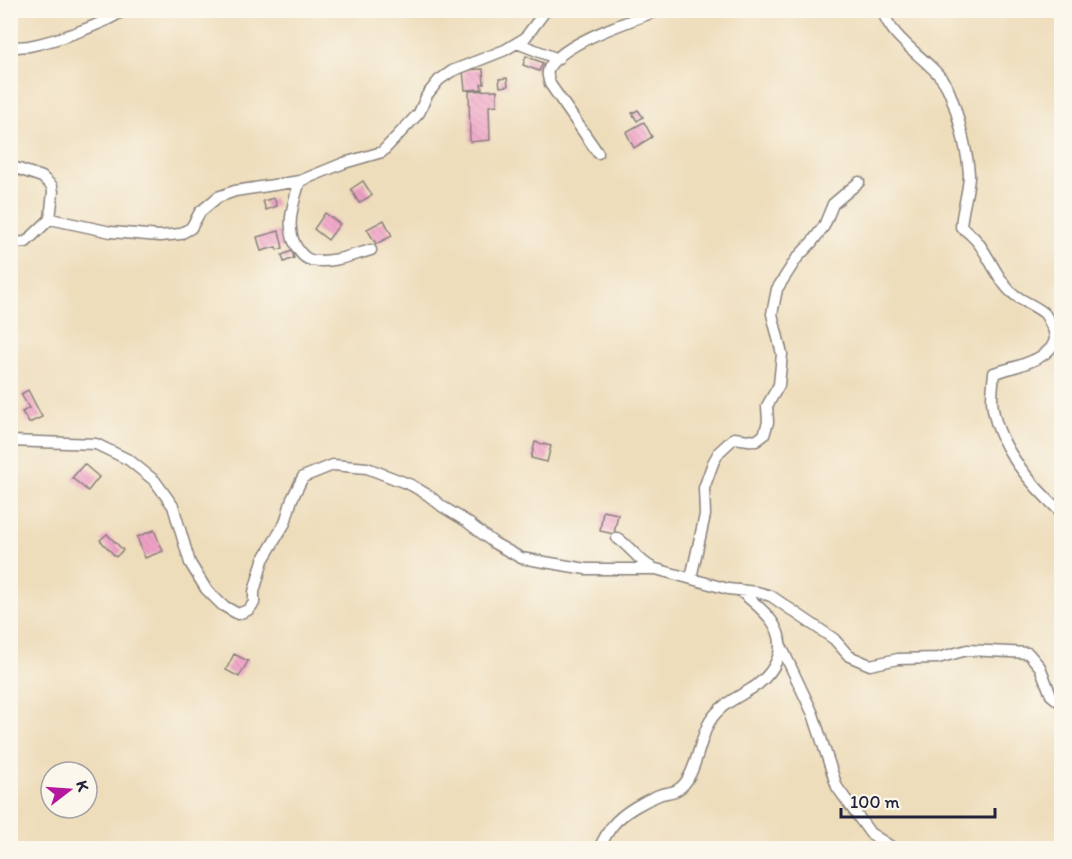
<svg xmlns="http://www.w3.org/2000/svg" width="1072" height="859" font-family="Itim,sans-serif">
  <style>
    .building { fill: url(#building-back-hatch) }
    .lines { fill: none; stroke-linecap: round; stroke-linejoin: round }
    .minor-casing { stroke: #88807b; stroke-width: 13 }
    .minor { stroke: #fff; stroke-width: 10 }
  </style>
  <defs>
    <pattern id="building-back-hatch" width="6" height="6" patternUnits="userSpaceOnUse" patternTransform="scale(1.5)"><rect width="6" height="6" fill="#f1a3c7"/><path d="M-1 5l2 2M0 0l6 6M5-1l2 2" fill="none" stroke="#ce8cac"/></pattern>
  </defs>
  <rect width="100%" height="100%" fill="#fbf7ec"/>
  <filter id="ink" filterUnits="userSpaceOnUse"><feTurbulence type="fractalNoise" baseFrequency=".0167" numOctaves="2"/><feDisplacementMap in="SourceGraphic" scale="12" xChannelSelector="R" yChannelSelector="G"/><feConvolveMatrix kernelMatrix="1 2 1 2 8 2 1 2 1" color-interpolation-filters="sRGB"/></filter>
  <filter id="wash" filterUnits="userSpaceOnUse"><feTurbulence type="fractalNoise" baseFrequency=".008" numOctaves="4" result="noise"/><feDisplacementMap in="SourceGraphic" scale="24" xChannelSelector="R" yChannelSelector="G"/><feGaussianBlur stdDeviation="1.35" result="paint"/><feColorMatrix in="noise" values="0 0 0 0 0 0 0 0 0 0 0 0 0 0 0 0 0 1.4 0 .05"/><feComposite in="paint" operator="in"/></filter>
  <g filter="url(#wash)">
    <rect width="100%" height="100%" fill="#edb"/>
    <g id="blocks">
      <path class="building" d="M 526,56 L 543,63 L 539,71 L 523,65 Z
        M 483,69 L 484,84 L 481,84 L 482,89 L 465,90 L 463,70 Z
        M 507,78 L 508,86 L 500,87 L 499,79 Z
        M 497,90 L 497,105 L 489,106 L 490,140 L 470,142 L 469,91 Z
        M 638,110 L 643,117 L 637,121 L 632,113 Z
        M 644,122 L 652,137 L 634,148 L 626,132 Z
        M 363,181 L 372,195 L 359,203 L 351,189 Z
        M 274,198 L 277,206 L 266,210 L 263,201 Z
        M 325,213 L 340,224 L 328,240 L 314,229 Z
        M 384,220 L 392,236 L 376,244 L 367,229 Z
        M 279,231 L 283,248 L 277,250 L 276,247 L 261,251 L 257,237 Z
        M 292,251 L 294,258 L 284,262 L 282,255 Z
        M 28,390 L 42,417 L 29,423 L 22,412 L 29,408 L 21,394 Z
        M 535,442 L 551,446 L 547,462 L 531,458 Z
        M 84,464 L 99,477 L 88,491 L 72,478 Z
        M 603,511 L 618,514 L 614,534 L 600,531 Z
        M 154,530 L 163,551 L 145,558 L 137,537 Z
        M 107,534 L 123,550 L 116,557 L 100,540 Z
        M 234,654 L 248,661 L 239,677 L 226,670 Z"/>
    </g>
  </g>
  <g filter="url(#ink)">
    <use href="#blocks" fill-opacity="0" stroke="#88807b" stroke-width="1.5"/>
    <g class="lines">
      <g class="minor-casing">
        <path id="minor" d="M 882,10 C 892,37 913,49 933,69 C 938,74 944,81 947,87 C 956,105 969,157 969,177 C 968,194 962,210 961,227 C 987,244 990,269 1009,290 C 1018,300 1033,304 1044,313 C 1047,316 1049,321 1051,325 C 1070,356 1014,367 994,373 C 993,382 992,392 992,401 C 995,444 1032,486 1062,513
          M 517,43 L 558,59
          M 10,49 C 17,46 23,47 29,46 C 55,41 103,25 124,10
          M 598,153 L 550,84 C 548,77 546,72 550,66 C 567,41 631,21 659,10
          M 10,166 L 42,177 L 52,186 L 53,192 L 50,219 L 111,232 L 160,236 L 180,234 L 191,228 L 200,212 L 218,197 L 235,191 L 300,181 L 344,163 L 382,152 L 419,113 L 427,95 L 439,80 L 452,71 L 505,50 L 525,38 L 546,10
          M 300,181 C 293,203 283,232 300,252 C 303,256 307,259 311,260 C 330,264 353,255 371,250
          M 10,243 L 26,242 L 50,219
          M 10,441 L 96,444 L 129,460 L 155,481 L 173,506 L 190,563 L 206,589 L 222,605 L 238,614 L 248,610 L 254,603 L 254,592 L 263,560 L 285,523 L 292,499 L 303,477 L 333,465 L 367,468 L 411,485 L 428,495 L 443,507 L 466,521 L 494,543 L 521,558 L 586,569 L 656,569 L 728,589 L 757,592 L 771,596 L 834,639 L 849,656 L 870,665 L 898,659 L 938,658 L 967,650 L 1028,653 L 1040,667 L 1051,695 L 1062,704
          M 617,538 C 631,547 639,562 653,568
          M 691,578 L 705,515 L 704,488 L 713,463 L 719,452 L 734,438 L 756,441 L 764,435 L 768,422 L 767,406 L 779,385 L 782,354 L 772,314 L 777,289 L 797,258 L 812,242 L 824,226 L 833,204 L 859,182
          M 781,646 L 813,714 L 837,787 L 870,833 L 893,848
          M 599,848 C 603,841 607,832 613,825 C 624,812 644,801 659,795 C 664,793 671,793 677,790 C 696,780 699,738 710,721 C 722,702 740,697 757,685 C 766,678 773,670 777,660 C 790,629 761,608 739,590"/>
      </g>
      <use href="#minor" class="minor"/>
    </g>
  </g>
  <rect width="1072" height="859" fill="none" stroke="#fbf7ec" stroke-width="36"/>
  <g transform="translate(69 790) rotate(73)"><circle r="28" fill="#fbf7ec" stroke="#a4a2a5" stroke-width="1.5"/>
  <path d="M0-4.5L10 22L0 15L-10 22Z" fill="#b5179e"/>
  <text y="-9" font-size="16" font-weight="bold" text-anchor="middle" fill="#22223b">K</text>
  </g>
  <path d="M841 808v9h154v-9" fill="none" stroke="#22223b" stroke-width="3"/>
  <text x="850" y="808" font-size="18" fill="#22223b" stroke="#fbf7ec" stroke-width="4.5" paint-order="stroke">100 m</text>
</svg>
